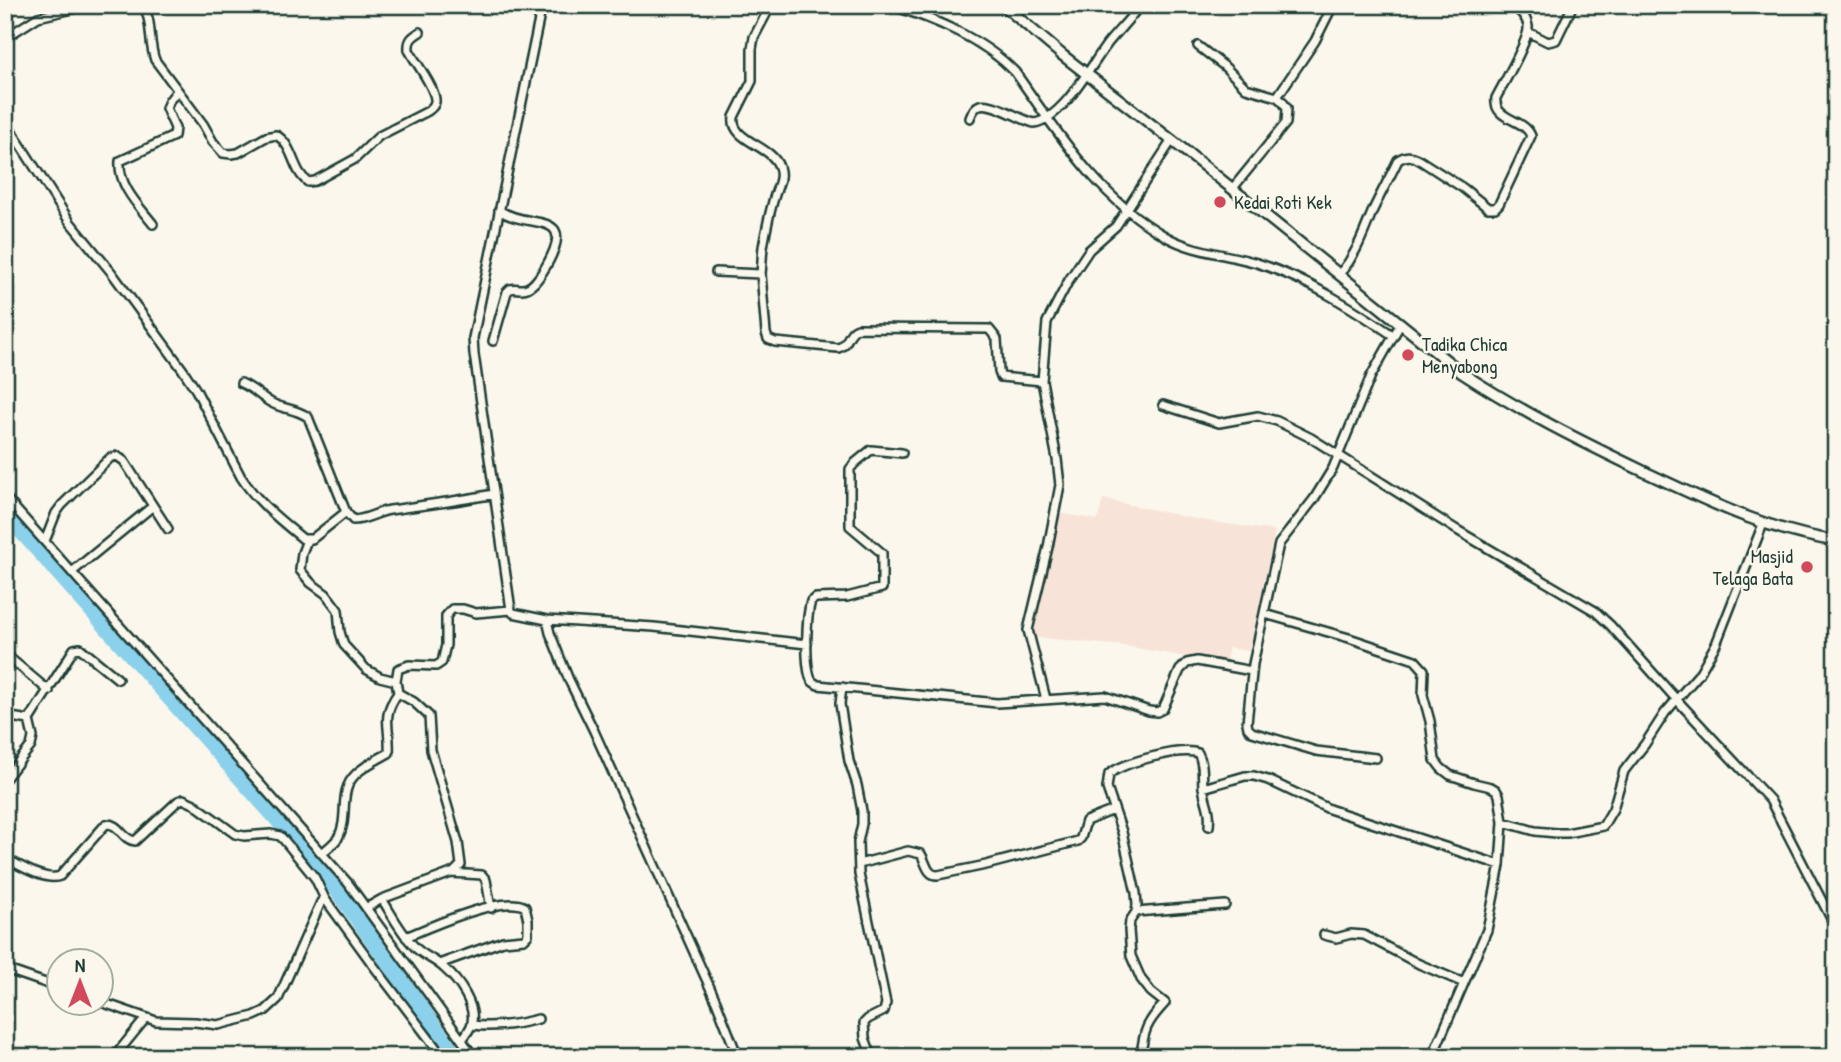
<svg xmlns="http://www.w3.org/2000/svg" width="1841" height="1062" font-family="'Patrick Hand',sans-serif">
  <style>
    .built { fill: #f8e3d8 }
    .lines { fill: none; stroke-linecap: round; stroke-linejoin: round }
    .river { stroke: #8bd1ec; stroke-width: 16 }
    .minor-casing { stroke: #1f3d34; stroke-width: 12 }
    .tertiary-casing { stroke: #1f3d34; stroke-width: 14 }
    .minor { stroke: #fbf7ec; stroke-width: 7 }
    .tertiary { stroke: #fbf7ec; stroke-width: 9 }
    .poi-dot { fill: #d1495b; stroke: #fbf7ec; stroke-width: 2.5 }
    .labels { text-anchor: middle; stroke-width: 5; stroke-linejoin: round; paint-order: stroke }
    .poi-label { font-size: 19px; fill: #1f3d34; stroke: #fbf7ec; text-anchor: start }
  </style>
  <rect width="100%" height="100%" fill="#fbf7ec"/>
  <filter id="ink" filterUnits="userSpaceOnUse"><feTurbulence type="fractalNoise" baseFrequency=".0143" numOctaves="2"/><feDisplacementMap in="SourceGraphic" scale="14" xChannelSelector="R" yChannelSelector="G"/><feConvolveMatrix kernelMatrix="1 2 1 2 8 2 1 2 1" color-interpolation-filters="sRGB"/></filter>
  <g filter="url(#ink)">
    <path class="built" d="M 1103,499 L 1200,520 L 1275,531 L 1249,651 L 1229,648 L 1225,664 L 1125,646 L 1031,637 L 1058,513 L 1098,520 Z"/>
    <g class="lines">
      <path class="river" d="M 5,513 L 325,873 L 456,1057"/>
      <g class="minor-casing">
        <path id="minor" d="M 143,5 C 153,22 148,42 155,60 L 203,124 L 213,142 L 223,153 L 231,154 L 238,153 L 266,137 L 276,135 C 294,145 292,171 308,182 L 315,181 L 355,159 L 379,136 L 428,111 C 431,108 434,107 435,102 C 437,90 415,62 409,50 C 408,40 412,37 420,32
          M 542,5 L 473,338 L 474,354 L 511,610 L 513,613 L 547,620 L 654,627 L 807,644
          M 890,5 C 934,19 982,38 1015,72 C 1058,133 1098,198 1165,236 C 1192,252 1228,254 1257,263 C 1307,279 1351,307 1394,336
          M 1528,32 L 1548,42 L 1556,40 L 1573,5
          M 5,38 L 38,17 L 90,5
          M 1198,46 L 1224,66 L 1246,88 L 1277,97 L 1282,101 L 1287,108 L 1286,123 L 1233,188
          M 1836,63 L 1836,89
          M 1277,97 L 1315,41 L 1333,5
          M 970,118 C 972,113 974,107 980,105 C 992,101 1021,120 1034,123 C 1063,119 1091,65 1108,43 C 1117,32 1128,21 1137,9 L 1137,5
          M 5,121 L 70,222 L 112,273 L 183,370 L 196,390 L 241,477 C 257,502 280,520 303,539 L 312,539 L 346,512 L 353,520 C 366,520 377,512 390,510 C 425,505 459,501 494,494
          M 153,224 C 139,206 118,186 120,161 L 174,136 L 175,128 L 166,108 L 169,101 L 177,91
          M 716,272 L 761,274 L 766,333 L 768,339 L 775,342 L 838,348 C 849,346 847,331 858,328 L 989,329 L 997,339 L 999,372 L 1001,377 L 1042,381
          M 761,274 C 762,265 762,256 763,247 C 766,231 769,214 774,198 C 777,187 783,178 779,167 C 772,145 730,141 734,117 L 752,81 L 752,49 L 754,37 L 771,5
          M 1340,274 C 1357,253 1363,234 1373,210 C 1381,193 1390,177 1398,160 C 1407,154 1413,156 1421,161 L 1463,188 L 1488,208 L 1495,208 L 1499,204 L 1531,136 C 1525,118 1493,121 1496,98 C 1503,84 1530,39 1528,26 C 1526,15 1519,10 1510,5
          M 493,341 L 507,292 L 510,289 C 514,288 518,289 521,289 C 532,290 540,276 545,268 C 580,208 529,231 499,210
          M 241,383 C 253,388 260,396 270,402 C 281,409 295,408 308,417 L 346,512
          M 1163,405 L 1219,423 L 1258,416 L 1277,421 L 1311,438 L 1457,530 L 1595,611 L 1611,626 L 1676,699 L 1770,800 L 1836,928
          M 902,453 L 871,450 L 855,463 L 850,469 L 850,526 L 882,553 L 882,588 L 847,597 L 816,598 L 811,601 C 806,617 805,661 810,677 C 812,682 813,682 818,685 L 997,703 L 1105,696 L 1149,711 L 1157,712 L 1163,709 L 1180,670 L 1187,663 L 1197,661 L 1252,671
          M 5,497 L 348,883 L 474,1057
          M 307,540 L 302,553 L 300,570 L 311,583 L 326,594 L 338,610 L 340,632 L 344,645 L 366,669 L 380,677 L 396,681
          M 45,541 L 56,513 L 62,505 L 110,458 L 117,456 L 124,461 L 168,529
          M 72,572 L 153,506
          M 1265,614 L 1349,638 L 1415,660 L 1424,670 L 1423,695 L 1430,721 L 1435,760 L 1441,768 L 1450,775 L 1474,783 L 1491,787 L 1496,790 L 1499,795 L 1503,822 L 1500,865 L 1487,930 L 1432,1057
          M 547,620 L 550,633 L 569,680 L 594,731 L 716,1001 L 738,1057
          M 5,654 L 49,691
          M 842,687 L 840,704 L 849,761 L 857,785 L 862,811 L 862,824 L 858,842 L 859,874 L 886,1003 L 884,1011 L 868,1019 L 864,1023 L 865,1038 L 872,1057
          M 1046,699 L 1028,630 L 1048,547 L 1060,485 L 1057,459 L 1042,381 L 1047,322 L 1069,280 L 1089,250 L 1116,226 L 1172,140
          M 5,716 L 29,720
          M 1376,758 L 1316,751 L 1252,732 L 1248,728 L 1247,723 L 1253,664 L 1279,544 L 1314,499 L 1333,468 L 1371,376 L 1401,323
          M 5,779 L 31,746 L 33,737 L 29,720 L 74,649 L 80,648 L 118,679
          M 1203,788 L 1245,776 L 1254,776 L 1268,780 L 1329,809 L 1500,865
          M 1503,822 L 1535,831 L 1556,833 L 1567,833 L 1603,826 L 1613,809 L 1624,771 L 1645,744 L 1665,713 L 1699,674 L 1716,644 L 1763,524
          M 322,853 C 327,849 334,843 338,838 C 350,817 337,792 356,774 C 365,765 378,759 389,753 C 391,726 380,718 398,693
          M 5,858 C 19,865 46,882 60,876 L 106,824 C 120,823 122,840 135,841 L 178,801 L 183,799 L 194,804 L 235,834 L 244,836 L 271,834 L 280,836 L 284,840 L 315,878 L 325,899 L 373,965 L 443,1057
          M 859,864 L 908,851 L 921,854 C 926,862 927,876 938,875 L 986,865 L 1078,841 L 1081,838 L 1086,821 L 1114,810
          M 451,873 L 482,875 L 486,880 L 491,908
          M 382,899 C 392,915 400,931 413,945 C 422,956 435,959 444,968 C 458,980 478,1007 471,1026 C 469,1030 465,1036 462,1040
          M 366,908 L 382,899 L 454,872 L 461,865 L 458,842 L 431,750 L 429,716 L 414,702 L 398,693 L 396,681 L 398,669 L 409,665 L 436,666 L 442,662 L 446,645 L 446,616 L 452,609 L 463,609 L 476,613 L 511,610
          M 1136,912 L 1225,905
          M 1324,935 L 1336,938 L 1351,934 L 1364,935 L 1419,964 L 1464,983
          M 406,937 C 429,927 504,894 525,907 L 528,920 L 528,935 L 524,939 L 503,941 L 439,964
          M 5,969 L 60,988
          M 101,1002 L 156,1021 L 195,1022 L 218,1025 L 254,1016 L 265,1011 L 278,999 L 321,902 L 325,899
          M 472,1025 C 495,1028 515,1025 538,1019
          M 114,1057 L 146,1018
          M 1141,1057 C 1143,1031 1147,1022 1165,1003 L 1151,992 L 1141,979 L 1131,956 L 1129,930 L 1130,921 L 1136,912 L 1137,905 L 1136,893 L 1122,832 L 1107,788 L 1109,774 C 1125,762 1180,747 1198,753 C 1204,764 1202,775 1203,787 C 1205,803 1211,808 1209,826"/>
      </g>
      <g class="tertiary-casing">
        <path id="tertiary" d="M 1003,5 L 1061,54 L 1179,146 L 1462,373 C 1520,411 1582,442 1645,472 C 1709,502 1766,530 1836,541"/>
      </g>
      <use href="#minor" class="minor"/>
      <use href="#tertiary" class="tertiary"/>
    </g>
  </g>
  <g class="poi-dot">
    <circle cx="1220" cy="202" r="7"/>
    <circle cx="1408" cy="355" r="7"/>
    <circle cx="1807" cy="567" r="7"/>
  </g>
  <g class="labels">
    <g class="poi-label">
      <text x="1234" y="209">Kedai Roti Kek</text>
      <text x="1422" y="351">Tadika Chica<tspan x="1422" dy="22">Menyabong</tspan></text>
      <text x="1793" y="563" text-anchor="end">Masjid<tspan x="1793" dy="22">Telaga Bata</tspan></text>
    </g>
  </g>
  <rect width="1841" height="1062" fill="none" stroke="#fbf7ec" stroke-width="28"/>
  <rect x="14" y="14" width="1813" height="1034" fill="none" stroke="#1f3d34" stroke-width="2.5" filter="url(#ink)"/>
  <g transform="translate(80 982)"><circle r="33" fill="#fbf7ec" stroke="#a3ada2" stroke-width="2"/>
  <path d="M0-5L12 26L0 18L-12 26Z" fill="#d1495b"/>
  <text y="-10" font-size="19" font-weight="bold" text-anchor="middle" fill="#1f3d34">N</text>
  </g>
</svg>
